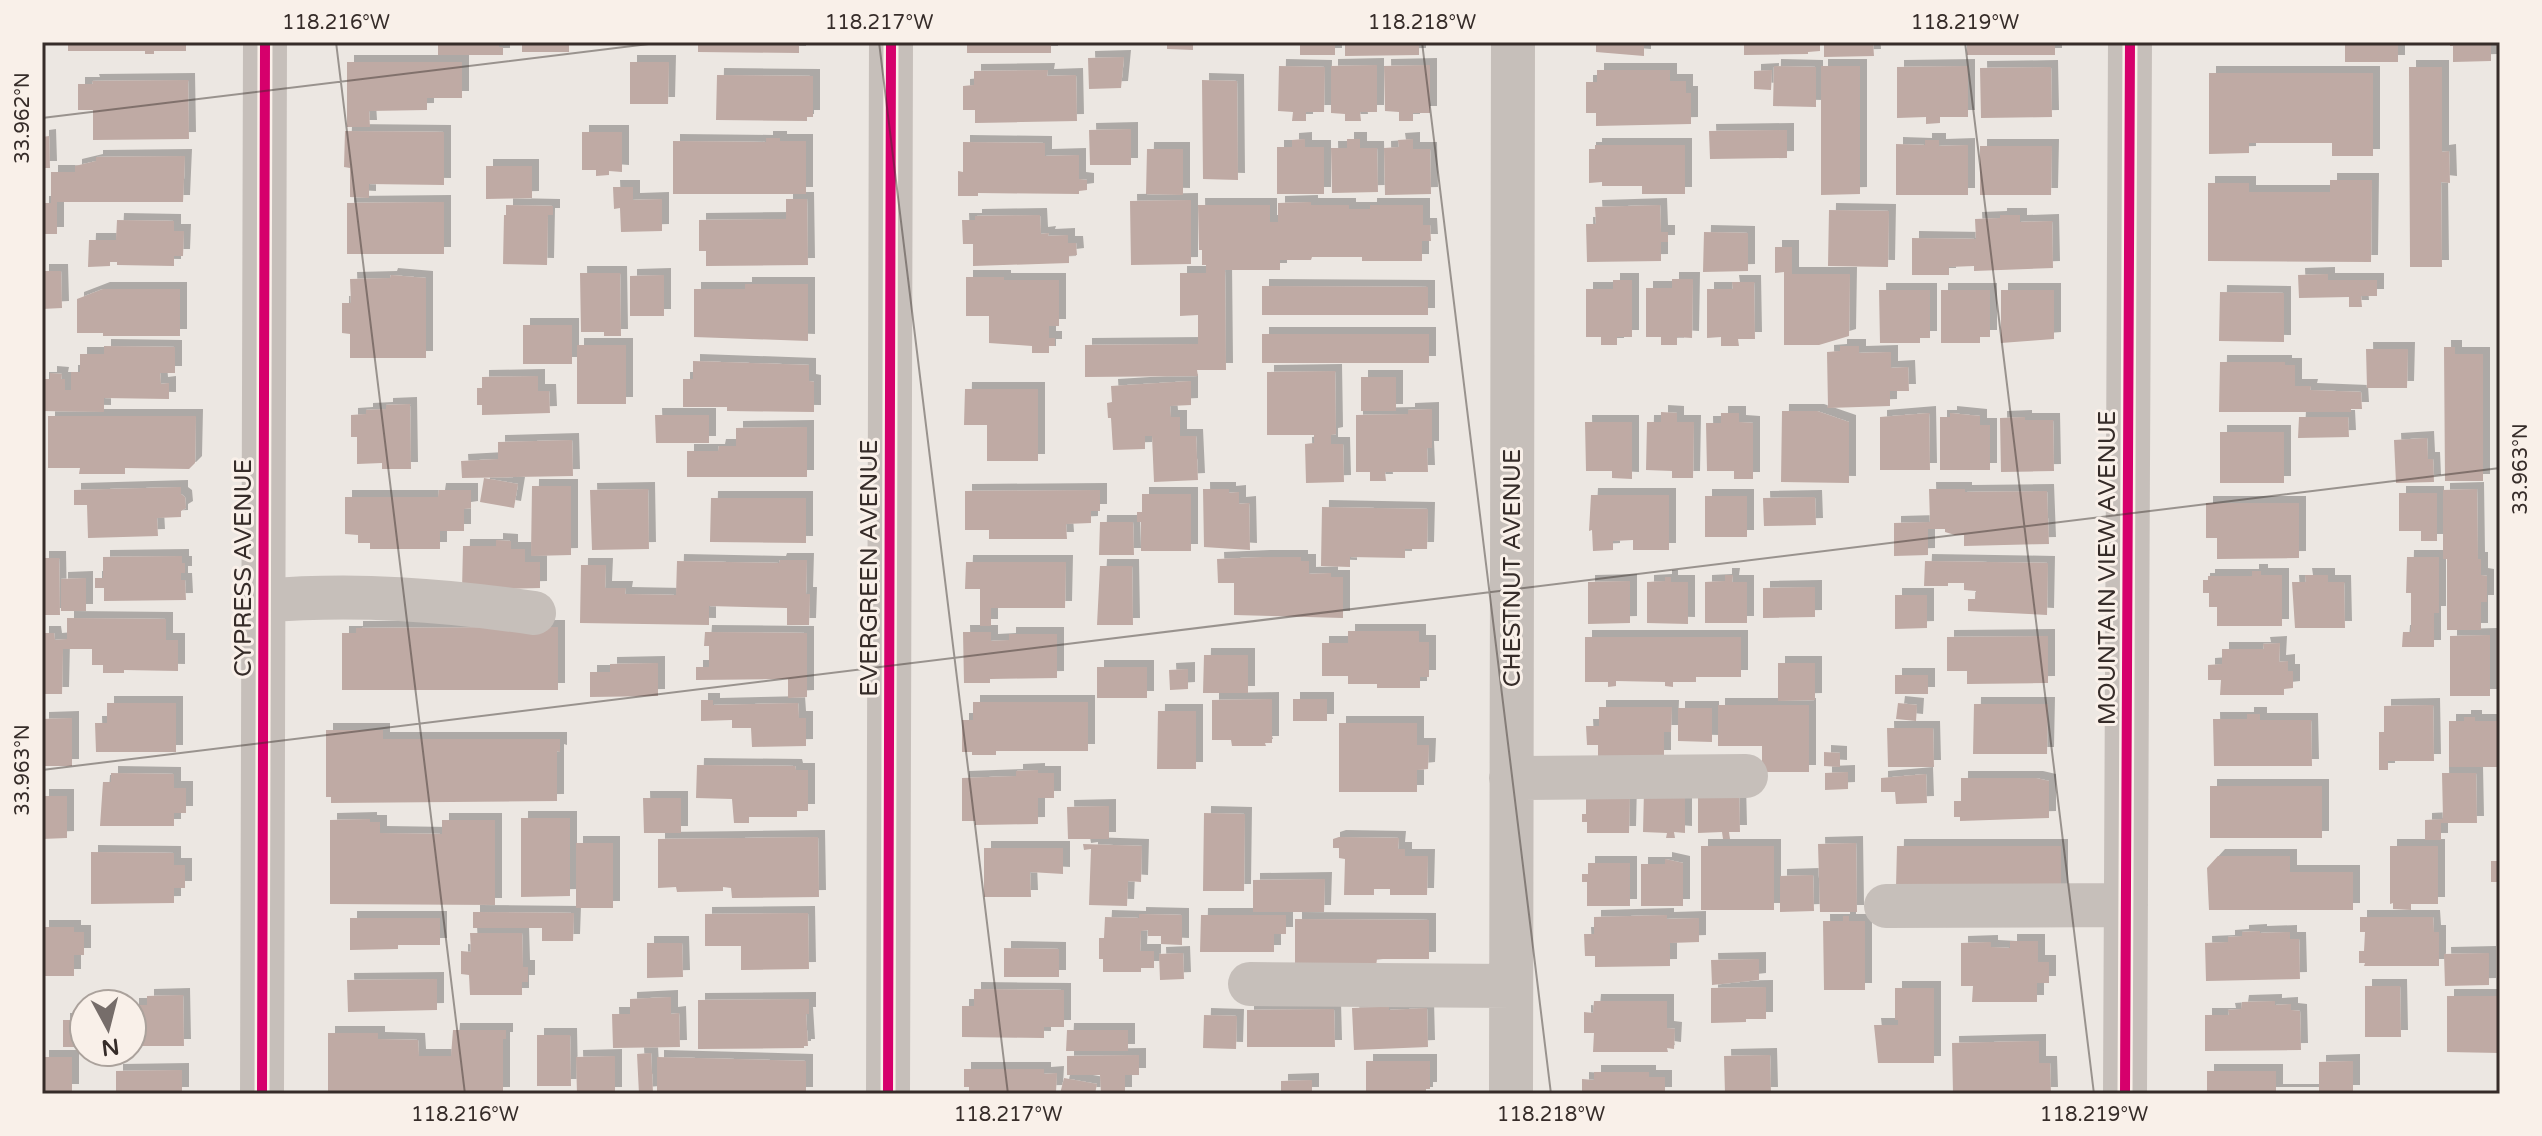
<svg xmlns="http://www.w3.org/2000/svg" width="2542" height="1136" font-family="'Varela Round',sans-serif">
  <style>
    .building { fill: #bfaaa4; filter: url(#shadow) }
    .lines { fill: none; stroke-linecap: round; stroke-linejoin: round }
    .minor { stroke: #c6bfba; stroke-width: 44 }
    .cycleway-casing { stroke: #f9f0e9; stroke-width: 15 }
    .cycleway { stroke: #d6006c; stroke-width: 10 }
    .ticks { fill: none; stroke: #362c29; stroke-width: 2; stroke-opacity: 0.45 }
    .labels { text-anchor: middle; stroke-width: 6; stroke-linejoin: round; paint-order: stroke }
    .street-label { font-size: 24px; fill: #362c29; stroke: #f9f0e9 }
    .neatline { fill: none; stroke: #362c29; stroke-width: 3 }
    .ticks-label { font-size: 20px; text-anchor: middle; fill: #362c29 }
  </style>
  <defs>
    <filter id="shadow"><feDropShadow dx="7" dy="-7" stdDeviation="0" flood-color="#0004"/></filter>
  </defs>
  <rect width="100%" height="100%" fill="#ece7e2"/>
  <path class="building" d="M 68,42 L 186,42 L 186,51 L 154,51 L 154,54 L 145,54 L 145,51 L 68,51 Z
    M 438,42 L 499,42 L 499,47 L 503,47 L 503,55 L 438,55 Z
    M 522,42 L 569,42 L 569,52 L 522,52 Z
    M 698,42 L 799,42 L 799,53 L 698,52 Z
    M 967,42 L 1051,42 L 1051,53 L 967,53 Z
    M 1167,42 L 1193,42 L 1193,50 L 1167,49 Z
    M 1300,42 L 1335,42 L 1335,55 L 1300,55 Z
    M 1345,42 L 1419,42 L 1419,55 L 1345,56 Z
    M 1596,42 L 1644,42 L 1644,56 L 1596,52 Z
    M 1744,42 L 1820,42 L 1820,51 L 1808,52 L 1808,54 L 1744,55 Z
    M 1824,42 L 1873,42 L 1874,56 L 1824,57 Z
    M 1967,42 L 2055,42 L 2055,55 L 1967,55 Z
    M 2345,42 L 2398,42 L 2398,62 L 2345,62 Z
    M 2450,42 L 2491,42 L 2491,61 L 2453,62 L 2453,46 L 2450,46 Z
    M 1124,57 L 1121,88 L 1089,89 L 1088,58 Z
    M 347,62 L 462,62 L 462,98 L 427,98 L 427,110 L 369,111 L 370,127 L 347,127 Z
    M 630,62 L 669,62 L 668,104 L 630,104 Z
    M 1377,65 L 1377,112 L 1360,112 L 1361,121 L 1345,121 L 1345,114 L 1331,113 L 1331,66 Z
    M 1430,65 L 1430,113 L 1413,113 L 1413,121 L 1399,121 L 1399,112 L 1385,111 L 1384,66 Z
    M 1279,66 L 1325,67 L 1324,112 L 1306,112 L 1306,121 L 1292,121 L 1293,112 L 1278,111 Z
    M 1774,66 L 1816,67 L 1816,107 L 1773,106 Z
    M 1821,66 L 1860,66 L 1860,194 L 1821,195 Z
    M 1968,66 L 1968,117 L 1940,117 L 1940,123 L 1926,124 L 1926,117 L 1897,118 L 1897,67 Z
    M 2051,67 L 2052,117 L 1981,118 L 1980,68 Z
    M 2409,67 L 2442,67 L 2442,152 L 2449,151 L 2450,183 L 2441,182 L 2442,267 L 2410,267 Z
    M 1048,70 L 1047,76 L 1076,75 L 1077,121 L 975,123 L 975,110 L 963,110 L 963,86 L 974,85 L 974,71 Z
    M 1597,70 L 1670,70 L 1670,81 L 1686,81 L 1686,93 L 1691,93 L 1691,124 L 1596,126 L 1596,113 L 1586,113 L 1586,82 L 1597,82 Z
    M 1772,70 L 1771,90 L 1754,89 L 1754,71 Z
    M 2209,73 L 2373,73 L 2373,156 L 2332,156 L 2332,143 L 2249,143 L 2249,153 L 2209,154 Z
    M 717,75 L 813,76 L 813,117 L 807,117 L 807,121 L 716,120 Z
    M 188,80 L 189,139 L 93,140 L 93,110 L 78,110 L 78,84 L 93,84 L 92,81 Z
    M 1202,80 L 1237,81 L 1238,180 L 1203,179 Z
    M 1131,129 L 1131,165 L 1090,165 L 1089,130 Z
    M 1787,130 L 1787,158 L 1710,159 L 1709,131 Z
    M 345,131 L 444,132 L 444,185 L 369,184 L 369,198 L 350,197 L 350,168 L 344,167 Z
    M 582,132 L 622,132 L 622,172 L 609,171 L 609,175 L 596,176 L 596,170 L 582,170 Z
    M 49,136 L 50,168 L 42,168 L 42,137 Z
    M 766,138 L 780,138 L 780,141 L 806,141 L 806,194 L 673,194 L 673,141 L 766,142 Z
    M 1305,139 L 1305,147 L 1324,147 L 1324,194 L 1277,194 L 1277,147 L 1292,147 L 1292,140 Z
    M 1347,139 L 1360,139 L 1360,148 L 1377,148 L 1378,192 L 1332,193 L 1331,148 L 1347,148 Z
    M 1413,139 L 1413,149 L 1430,149 L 1431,194 L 1385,195 L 1384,148 L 1399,147 L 1398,140 Z
    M 1925,140 L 1939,140 L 1939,146 L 1968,145 L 1968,195 L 1896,195 L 1896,144 L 1925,145 Z
    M 963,142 L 1045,143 L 1045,156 L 1079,155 L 1079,179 L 1087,180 L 1087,190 L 1079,191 L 1079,194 L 978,193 L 978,196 L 958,196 L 958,171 L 963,172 Z
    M 1595,145 L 1685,145 L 1685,194 L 1642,194 L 1642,186 L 1602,186 L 1602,182 L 1589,183 L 1589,149 L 1595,149 Z
    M 1980,146 L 2052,146 L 2051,195 L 1980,195 Z
    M 1147,149 L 1183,149 L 1183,195 L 1146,194 Z
    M 185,156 L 183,202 L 57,202 L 57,234 L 42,234 L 42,203 L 51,203 L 51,172 L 75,172 L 75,166 L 96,161 L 96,157 Z
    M 486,166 L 532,166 L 532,198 L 486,199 Z
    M 2330,180 L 2372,180 L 2371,262 L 2208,261 L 2208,183 L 2249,183 L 2249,192 L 2330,192 Z
    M 613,187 L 633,187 L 633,200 L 662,199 L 662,231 L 621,232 L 620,208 L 614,209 Z
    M 786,199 L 807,199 L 808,265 L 706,266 L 706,251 L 699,251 L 699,220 L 786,219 Z
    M 1191,200 L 1191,264 L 1131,265 L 1130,201 Z
    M 444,202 L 444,254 L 347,254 L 347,203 Z
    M 1311,202 L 1311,205 L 1349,205 L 1349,209 L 1370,209 L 1370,205 L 1423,205 L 1423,225 L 1430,225 L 1431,241 L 1422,241 L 1422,261 L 1362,261 L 1362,257 L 1312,257 L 1311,260 L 1280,260 L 1280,270 L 1225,270 L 1226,370 L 1197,370 L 1198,376 L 1085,377 L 1085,345 L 1198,344 L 1198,315 L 1180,316 L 1180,273 L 1206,273 L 1206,265 L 1202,265 L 1202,250 L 1199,250 L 1198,205 L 1270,205 L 1270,222 L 1278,222 L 1278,203 Z
    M 506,205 L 553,206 L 553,215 L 548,215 L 547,265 L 503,264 L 504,215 L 506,215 Z
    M 1660,205 L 1661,232 L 1668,232 L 1668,242 L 1661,242 L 1661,261 L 1587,262 L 1586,224 L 1596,224 L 1595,207 Z
    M 1829,210 L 1889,211 L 1888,267 L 1828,266 Z
    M 1040,215 L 1041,234 L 1049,233 L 1048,236 L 1068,235 L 1068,243 L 1076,243 L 1077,255 L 1069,256 L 1069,263 L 973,266 L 973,244 L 963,244 L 962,220 L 975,220 L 975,216 Z
    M 2000,215 L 2020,215 L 2020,222 L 2052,221 L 2053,268 L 1974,271 L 1974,266 L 1949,267 L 1949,275 L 1912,275 L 1912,238 L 1976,239 L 1975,219 L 2000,218 Z
    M 117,220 L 174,221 L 174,231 L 184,231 L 183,256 L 174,256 L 174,266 L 117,265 L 117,262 L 110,262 L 110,266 L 88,267 L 89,240 L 116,240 Z
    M 1704,232 L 1748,233 L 1748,271 L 1703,272 Z
    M 1775,247 L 1792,247 L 1792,274 L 1850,274 L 1849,336 L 1819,345 L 1784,345 L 1784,272 L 1775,273 Z
    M 42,271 L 61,271 L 62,308 L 42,309 Z
    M 580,273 L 620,273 L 621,336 L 604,336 L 604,332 L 581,332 Z
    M 2328,274 L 2328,280 L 2377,280 L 2377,296 L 2361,296 L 2362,307 L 2349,307 L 2349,297 L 2299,298 L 2298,275 Z
    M 391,275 L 426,278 L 426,358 L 350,358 L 350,334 L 342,333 L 342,303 L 351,303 L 350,279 L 390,278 Z
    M 664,275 L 664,316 L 630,316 L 630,276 Z
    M 966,277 L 1004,277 L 1004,280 L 1059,280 L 1059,326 L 1049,326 L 1049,338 L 1055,338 L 1055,346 L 1049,346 L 1049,353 L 1032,353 L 1032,346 L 989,343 L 989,316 L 966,316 Z
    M 1672,279 L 1693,279 L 1692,338 L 1677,337 L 1677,345 L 1661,345 L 1661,337 L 1646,337 L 1646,288 L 1672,288 Z
    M 1613,280 L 1632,280 L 1632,337 L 1617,337 L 1617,345 L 1601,345 L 1601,337 L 1586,337 L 1586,289 L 1613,289 Z
    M 1732,282 L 1754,282 L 1755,339 L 1738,339 L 1739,346 L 1721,346 L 1721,337 L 1707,338 L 1707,289 L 1733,289 Z
    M 745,284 L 808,284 L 808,341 L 694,337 L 694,289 L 745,289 Z
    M 1262,286 L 1428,287 L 1428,315 L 1262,315 Z
    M 103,289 L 180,289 L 180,336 L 103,336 L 103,333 L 77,333 L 77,299 Z
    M 1879,290 L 1930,290 L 1930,338 L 1920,338 L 1920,343 L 1880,343 Z
    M 1941,290 L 1990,290 L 1990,337 L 1980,337 L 1980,343 L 1941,343 Z
    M 2001,290 L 2054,290 L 2054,339 L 2001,343 Z
    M 2220,292 L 2284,293 L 2284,342 L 2219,341 Z
    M 523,325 L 572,325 L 572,364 L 523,364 Z
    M 1262,334 L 1429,334 L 1429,363 L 1262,363 Z
    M 577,345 L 626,345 L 626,404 L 577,404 Z
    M 104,346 L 175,347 L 175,373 L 160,373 L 161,384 L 169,383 L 169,399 L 104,398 L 104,412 L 42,411 L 42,379 L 50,379 L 50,373 L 62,374 L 61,379 L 65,379 L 65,390 L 71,390 L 71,372 L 80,372 L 80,354 L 104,354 Z
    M 1840,346 L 1859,346 L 1859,353 L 1891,352 L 1891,368 L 1908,367 L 1909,391 L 1890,391 L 1890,406 L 1828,408 L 1827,352 L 1840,351 Z
    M 2444,347 L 2455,347 L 2455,354 L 2483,354 L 2483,481 L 2445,481 Z
    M 2366,349 L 2408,349 L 2407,388 L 2367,388 Z
    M 693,361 L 809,365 L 809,381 L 814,382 L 814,412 L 727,411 L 727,407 L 683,407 L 683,379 L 693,379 Z
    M 2220,362 L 2285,362 L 2285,365 L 2295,365 L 2295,386 L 2311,386 L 2310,390 L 2361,392 L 2362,409 L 2351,409 L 2351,412 L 2219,412 Z
    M 1335,371 L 1336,434 L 1331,435 L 1331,444 L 1343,444 L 1344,482 L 1306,483 L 1305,444 L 1314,443 L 1314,435 L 1267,435 L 1267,372 Z
    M 538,376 L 538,391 L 549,391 L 550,413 L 482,415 L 482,405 L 477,405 L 477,388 L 482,388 L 482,377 Z
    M 1361,377 L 1396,377 L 1396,411 L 1361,411 Z
    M 1191,381 L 1191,405 L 1170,406 L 1171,417 L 1180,417 L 1180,436 L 1196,436 L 1198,480 L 1154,482 L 1152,436 L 1145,436 L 1145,449 L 1113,450 L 1111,418 L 1108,418 L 1107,403 L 1112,402 L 1111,386 Z
    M 965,389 L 1038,389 L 1038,461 L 987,461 L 987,425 L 964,425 Z
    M 410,404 L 411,469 L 382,469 L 382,463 L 357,464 L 357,437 L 351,437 L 351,415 L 366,414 L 366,410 L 386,409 L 386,405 Z
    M 1432,409 L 1432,448 L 1427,448 L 1428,472 L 1385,472 L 1386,481 L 1370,481 L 1370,472 L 1356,472 L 1356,415 L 1408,414 L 1408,410 Z
    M 1782,411 L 1817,411 L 1849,422 L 1849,483 L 1781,482 Z
    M 1661,412 L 1677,413 L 1677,422 L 1694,422 L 1693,478 L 1672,478 L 1672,471 L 1646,470 L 1647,422 L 1661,422 Z
    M 1721,413 L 1739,413 L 1739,422 L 1753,423 L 1753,479 L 1734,479 L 1734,471 L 1707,471 L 1706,423 L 1721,423 Z
    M 1929,413 L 1930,470 L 1880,470 L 1880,417 Z
    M 1950,413 L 1980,416 L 1980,425 L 1990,425 L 1990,470 L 1940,470 L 1940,417 L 1950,417 Z
    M 655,415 L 709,415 L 709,443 L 656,443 Z
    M 48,416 L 196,416 L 195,463 L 189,469 L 125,468 L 125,474 L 79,474 L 80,468 L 48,468 Z
    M 2025,417 L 2025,420 L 2053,420 L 2054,471 L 2001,472 L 2000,418 Z
    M 2299,417 L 2348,417 L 2349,437 L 2298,438 Z
    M 1585,422 L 1632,422 L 1632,479 L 1612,478 L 1612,471 L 1586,471 Z
    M 807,427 L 807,477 L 687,477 L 687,451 L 718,451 L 719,446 L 736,446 L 736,428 Z
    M 2220,432 L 2284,432 L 2284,483 L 2220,483 Z
    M 2427,438 L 2428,459 L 2433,459 L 2434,482 L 2396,483 L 2394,440 Z
    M 572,440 L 573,476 L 462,478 L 461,461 L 498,459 L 498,442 Z
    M 484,478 L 518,484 L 514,508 L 480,502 Z
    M 532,486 L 571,486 L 571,555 L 531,556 Z
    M 181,487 L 181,494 L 185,497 L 186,508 L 181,511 L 181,517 L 157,518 L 158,536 L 88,538 L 87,505 L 74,505 L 74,490 Z
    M 648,489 L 649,549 L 592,550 L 590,490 Z
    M 1203,489 L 1229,489 L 1229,493 L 1239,492 L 1239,504 L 1249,503 L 1250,550 L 1204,547 Z
    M 1929,489 L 1965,489 L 1965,492 L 2047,491 L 2049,544 L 1964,546 L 1964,535 L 1955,535 L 1945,532 L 1945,529 L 1928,529 L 1928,555 L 1894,556 L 1894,523 L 1930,522 Z
    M 2477,489 L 2478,559 L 2481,559 L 2481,575 L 2487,576 L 2487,602 L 2481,602 L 2481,630 L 2447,630 L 2447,559 L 2443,559 L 2443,490 Z
    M 439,490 L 471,490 L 471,508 L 464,509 L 464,531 L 440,531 L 440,549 L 370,549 L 370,543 L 358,543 L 358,535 L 345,534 L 345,497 L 438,497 Z
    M 1100,490 L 1100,511 L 1091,511 L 1091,523 L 1066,524 L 1067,539 L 989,539 L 989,530 L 965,530 L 965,491 Z
    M 2399,493 L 2437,493 L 2437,541 L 2421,541 L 2421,531 L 2399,531 Z
    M 1142,494 L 1191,494 L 1191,551 L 1141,551 L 1141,522 L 1137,522 L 1137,512 L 1142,512 Z
    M 1591,495 L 1669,495 L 1669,550 L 1633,550 L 1633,540 L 1613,541 L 1613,550 L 1593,551 L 1592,530 L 1589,531 Z
    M 1705,496 L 1747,496 L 1747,537 L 1705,537 Z
    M 1815,497 L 1816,525 L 1764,526 L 1763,498 Z
    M 711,498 L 806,498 L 806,543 L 710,542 Z
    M 2206,503 L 2299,503 L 2299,558 L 2217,559 L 2217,538 L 2206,538 Z
    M 1322,507 L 1428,509 L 1427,549 L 1405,549 L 1405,558 L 1350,557 L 1350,567 L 1321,566 Z
    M 1100,522 L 1133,522 L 1134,555 L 1099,555 Z
    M 496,540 L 511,541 L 511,549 L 525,549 L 525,562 L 540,562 L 540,588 L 462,590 L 463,546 L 496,546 Z
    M 182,556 L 182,563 L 185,563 L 185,573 L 181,573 L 181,580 L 185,580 L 186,600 L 104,601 L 104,588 L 95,588 L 95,578 L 103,578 L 103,557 Z
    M 1263,557 L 1301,557 L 1301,561 L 1309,561 L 1309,574 L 1331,573 L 1331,577 L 1343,577 L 1343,618 L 1234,615 L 1234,583 L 1218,583 L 1217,559 Z
    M 2407,557 L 2439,557 L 2439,613 L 2434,613 L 2434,647 L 2402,647 L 2403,632 L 2411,632 L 2411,593 L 2406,593 Z
    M 42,558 L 59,558 L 60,615 L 42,615 Z
    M 780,560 L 807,560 L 806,594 L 810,594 L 809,625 L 787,625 L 787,608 L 709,606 L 709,625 L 580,623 L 581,565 L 606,565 L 605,588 L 626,588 L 625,594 L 676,595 L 677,561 L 779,563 Z
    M 1925,561 L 2048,563 L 2047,615 L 1968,611 L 1968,599 L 1975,599 L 1976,591 L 1964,590 L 1964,583 L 1948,583 L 1948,586 L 1924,586 Z
    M 966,562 L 1066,562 L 1065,608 L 991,608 L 991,626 L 980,626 L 980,589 L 965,589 Z
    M 1100,566 L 1132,566 L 1133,625 L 1097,625 Z
    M 2252,571 L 2261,571 L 2261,575 L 2282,575 L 2282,626 L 2217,626 L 2217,607 L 2209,607 L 2209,593 L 2203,593 L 2203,580 L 2208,580 L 2208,576 L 2252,576 Z
    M 1725,575 L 1733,575 L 1732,582 L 1747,582 L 1747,623 L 1705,623 L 1705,582 L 1725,581 Z
    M 2305,575 L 2328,575 L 2328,582 L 2344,582 L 2345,628 L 2295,628 L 2292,582 L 2306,582 Z
    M 1665,577 L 1671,577 L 1671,582 L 1688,582 L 1688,624 L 1647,623 L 1647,582 L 1665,581 Z
    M 86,578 L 86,611 L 61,611 L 61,579 Z
    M 1630,581 L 1630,623 L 1588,624 L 1588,582 Z
    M 1815,587 L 1815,617 L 1763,618 L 1763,588 Z
    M 1895,595 L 1927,595 L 1927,628 L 1895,629 Z
    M 67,618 L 166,619 L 166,640 L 178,640 L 178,671 L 124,670 L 124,673 L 103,673 L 103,665 L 92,665 L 92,649 L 63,649 L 62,694 L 42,694 L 42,633 L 54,633 L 55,640 L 67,639 Z
    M 558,627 L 558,690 L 342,690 L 342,633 L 356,633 L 356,628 Z
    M 1348,631 L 1419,631 L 1419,642 L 1429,642 L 1429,677 L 1420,677 L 1420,688 L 1377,688 L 1377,684 L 1348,684 L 1348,676 L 1322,676 L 1322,643 L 1348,643 Z
    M 705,632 L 807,633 L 807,697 L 788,698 L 788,679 L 696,680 L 696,667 L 709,667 L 709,646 L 704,646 Z
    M 963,632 L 991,632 L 991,641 L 1009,640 L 1009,634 L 1057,634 L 1057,678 L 990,679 L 990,683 L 964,683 Z
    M 2490,635 L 2490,696 L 2450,696 L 2450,636 Z
    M 2048,636 L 2048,683 L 1967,684 L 1967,671 L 1947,671 L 1947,637 Z
    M 1585,637 L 1741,637 L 1741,677 L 1696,677 L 1696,682 L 1673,682 L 1673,687 L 1665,686 L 1665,682 L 1616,681 L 1616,686 L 1608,687 L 1608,682 L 1585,682 Z
    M 2280,643 L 2279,662 L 2288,661 L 2288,671 L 2293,671 L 2293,688 L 2284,689 L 2284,695 L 2220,695 L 2221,680 L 2208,680 L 2208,665 L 2222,664 L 2222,649 L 2264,649 L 2263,644 Z
    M 1204,655 L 1248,655 L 1248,693 L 1203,693 Z
    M 658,663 L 658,696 L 590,697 L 590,672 L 610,672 L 610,664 Z
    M 1778,663 L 1815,663 L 1815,700 L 1778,701 Z
    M 1097,667 L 1147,667 L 1147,698 L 1097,698 Z
    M 1188,669 L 1188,689 L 1170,690 L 1169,670 Z
    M 1895,675 L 1928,675 L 1928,694 L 1895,694 Z
    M 1272,699 L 1272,743 L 1265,743 L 1266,746 L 1232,746 L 1231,740 L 1212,740 L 1212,700 Z
    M 1293,699 L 1327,699 L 1327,721 L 1293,721 Z
    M 701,700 L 713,700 L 713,705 L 798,703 L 799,718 L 806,718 L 806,746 L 752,747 L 751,728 L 732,728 L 732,720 L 701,721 Z
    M 973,702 L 1088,702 L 1088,751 L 996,751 L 996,755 L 972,755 L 972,752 L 962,752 L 962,720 L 973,720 Z
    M 107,703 L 176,703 L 176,752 L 96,752 L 95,723 L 107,723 Z
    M 1898,703 L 1917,705 L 1916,721 L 1896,719 Z
    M 1974,704 L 2048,704 L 2047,754 L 1973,754 Z
    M 1718,705 L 1809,705 L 1809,772 L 1762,772 L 1762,746 L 1718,746 Z
    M 2433,705 L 2434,761 L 2388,761 L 2388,770 L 2379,770 L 2379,732 L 2384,732 L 2384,706 Z
    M 1599,707 L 1672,707 L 1671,732 L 1664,732 L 1664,757 L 1598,757 L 1598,745 L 1587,745 L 1586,726 L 1599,726 Z
    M 1678,708 L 1712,708 L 1712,742 L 1678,741 Z
    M 1158,711 L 1196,711 L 1196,769 L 1157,769 Z
    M 2247,714 L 2260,714 L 2260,720 L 2311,720 L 2312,766 L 2214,766 L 2213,719 L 2247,719 Z
    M 2464,717 L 2475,717 L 2475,721 L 2500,721 L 2500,767 L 2449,767 L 2449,721 L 2464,721 Z
    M 72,718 L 72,766 L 42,766 L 42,719 Z
    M 1339,723 L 1417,723 L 1417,745 L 1429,745 L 1428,769 L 1417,770 L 1417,792 L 1339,792 Z
    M 1887,728 L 1933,728 L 1934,767 L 1888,767 Z
    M 326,730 L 383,730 L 383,739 L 560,739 L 560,752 L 557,751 L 557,801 L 331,803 L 331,797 L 326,797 Z
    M 1824,752 L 1840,753 L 1840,767 L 1824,766 Z
    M 697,765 L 795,766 L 796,770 L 808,770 L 808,811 L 797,811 L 797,817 L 749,817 L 749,823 L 734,823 L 732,799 L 696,798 Z
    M 1038,770 L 1038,773 L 1054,773 L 1054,798 L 1038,798 L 1038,824 L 975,825 L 975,821 L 962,821 L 962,778 L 1016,776 L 1016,771 Z
    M 1848,772 L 1848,789 L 1825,790 L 1825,773 Z
    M 111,773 L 174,774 L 174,788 L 186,788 L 186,813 L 174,813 L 174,826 L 100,826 L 103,782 L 111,782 Z
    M 2442,773 L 2476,773 L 2477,823 L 2441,823 L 2441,840 L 2425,840 L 2425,820 L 2443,819 Z
    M 1926,774 L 1927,803 L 1896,804 L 1895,792 L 1881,792 L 1881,778 Z
    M 1961,778 L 2036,778 L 2049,781 L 2049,818 L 1960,821 L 1960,817 L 1954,817 L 1954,801 L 1961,801 Z
    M 2210,786 L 2322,786 L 2322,838 L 2210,838 Z
    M 1644,790 L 1685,791 L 1685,833 L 1674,832 L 1675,838 L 1666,838 L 1667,833 L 1643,832 Z
    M 1586,791 L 1630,791 L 1629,833 L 1587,833 L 1587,822 L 1582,822 L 1582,814 L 1586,814 Z
    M 1698,791 L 1739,791 L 1740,832 L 1729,832 L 1730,839 L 1723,839 L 1722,832 L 1698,833 Z
    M 42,796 L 67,796 L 67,838 L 42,839 Z
    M 643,798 L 681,798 L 681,833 L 644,833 Z
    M 1109,806 L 1109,839 L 1068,839 L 1067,807 Z
    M 1204,813 L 1245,814 L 1244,891 L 1203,891 Z
    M 521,818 L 570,818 L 570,896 L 521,897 Z
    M 370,819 L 370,822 L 380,822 L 380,833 L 442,834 L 442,820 L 495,820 L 495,905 L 330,904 L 330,820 Z
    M 818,837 L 819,897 L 732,898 L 731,888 L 723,887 L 723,891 L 677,892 L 676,887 L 658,888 L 658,839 Z
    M 1339,837 L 1399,838 L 1398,849 L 1405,849 L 1405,856 L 1428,856 L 1427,895 L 1390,895 L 1390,889 L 1374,889 L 1374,895 L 1344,895 L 1345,859 L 1339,858 L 1339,848 L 1333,848 L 1333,839 Z
    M 576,843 L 613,843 L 613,908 L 576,908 Z
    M 1856,843 L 1857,912 L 1820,912 L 1818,844 Z
    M 1083,844 L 1142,846 L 1141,882 L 1128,881 L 1127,906 L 1089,905 L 1091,849 L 1084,850 Z
    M 1701,846 L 1774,846 L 1774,910 L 1701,910 Z
    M 1897,846 L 2061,846 L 2061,900 L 1896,887 Z
    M 2390,846 L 2438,846 L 2438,904 L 2411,904 L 2411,910 L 2393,909 L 2393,903 L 2390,904 Z
    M 984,848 L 1063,848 L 1063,874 L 1030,872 L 1031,897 L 984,897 Z
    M 91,852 L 174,853 L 174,865 L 185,865 L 185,888 L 174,888 L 174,903 L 91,904 Z
    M 2218,856 L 2290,856 L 2290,872 L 2353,872 L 2353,910 L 2209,910 L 2207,868 Z
    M 1665,859 L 1683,863 L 1683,906 L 1641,906 L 1641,864 L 1665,864 Z
    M 2491,861 L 2500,861 L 2500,882 L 2491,882 Z
    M 1588,863 L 1630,863 L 1630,906 L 1587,906 L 1587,882 L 1582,882 L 1582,874 L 1588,874 Z
    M 1813,875 L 1814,911 L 1780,912 L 1780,876 Z
    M 1325,879 L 1324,912 L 1253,912 L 1253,880 Z
    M 473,912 L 574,913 L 573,941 L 542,941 L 542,928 L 473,928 Z
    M 808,913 L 809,969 L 741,970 L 741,946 L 705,946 L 705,914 Z
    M 1139,914 L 1182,915 L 1182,945 L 1161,944 L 1161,936 L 1148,936 L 1148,930 L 1141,931 L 1140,951 L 1154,951 L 1154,968 L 1141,968 L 1141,972 L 1103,972 L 1103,959 L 1099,959 L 1099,938 L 1104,938 L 1105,917 L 1139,918 Z
    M 1201,915 L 1286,915 L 1286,934 L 1274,934 L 1274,952 L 1200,952 Z
    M 1667,915 L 1667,919 L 1699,918 L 1699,942 L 1670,943 L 1670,966 L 1595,967 L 1595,956 L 1585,956 L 1584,934 L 1594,934 L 1594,917 Z
    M 1843,916 L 1849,916 L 1849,921 L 1865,921 L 1865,990 L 1824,990 L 1823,921 L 1843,921 Z
    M 2360,917 L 2433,917 L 2434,932 L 2439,932 L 2439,966 L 2364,966 L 2365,963 L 2359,963 L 2359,951 L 2364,951 L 2365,932 L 2360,932 Z
    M 350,918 L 440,918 L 440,945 L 398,945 L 398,949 L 350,950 Z
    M 1295,919 L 1429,920 L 1429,959 L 1377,959 L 1376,966 L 1295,974 Z
    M 42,927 L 74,927 L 74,932 L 84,932 L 84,955 L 74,955 L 74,976 L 42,976 Z
    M 2260,931 L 2260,933 L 2290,932 L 2290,939 L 2299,939 L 2300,979 L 2206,981 L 2205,943 L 2228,942 L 2228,937 L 2242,936 L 2242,932 Z
    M 470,933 L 522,933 L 523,967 L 528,967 L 528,982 L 522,982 L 522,995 L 470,995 L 469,975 L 461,974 L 461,951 L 471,952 Z
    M 2010,941 L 2038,941 L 2038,962 L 2049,962 L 2049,983 L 2037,983 L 2037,1002 L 1972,1002 L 1973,986 L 1961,986 L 1961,943 L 1991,942 L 1991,947 L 2010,948 Z
    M 647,943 L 682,943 L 683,977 L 647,978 Z
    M 1004,948 L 1059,949 L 1059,977 L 1004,977 Z
    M 1183,953 L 1184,979 L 1160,980 L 1159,954 Z
    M 2489,953 L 2489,985 L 2445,986 L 2444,954 Z
    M 1759,959 L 1759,980 L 1712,985 L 1711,960 Z
    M 437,979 L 437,1010 L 348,1012 L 347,980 Z
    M 2365,986 L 2400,986 L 2401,1037 L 2365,1037 Z
    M 1766,987 L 1766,1019 L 1746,1019 L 1746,1022 L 1711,1023 L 1711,988 Z
    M 1895,988 L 1934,988 L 1934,1063 L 1878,1063 L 1874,1025 L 1898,1025 L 1898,1020 L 1895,1020 Z
    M 974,989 L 1064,990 L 1064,1027 L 1044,1027 L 1044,1038 L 962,1037 L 962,1006 L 974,1006 Z
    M 183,995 L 184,1046 L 132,1046 L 132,1005 L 147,1005 L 147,996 Z
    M 2447,996 L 2500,996 L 2500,1053 L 2447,1052 Z
    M 671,997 L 671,1014 L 679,1013 L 680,1047 L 613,1048 L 612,1014 L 630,1014 L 630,999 Z
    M 809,999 L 809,1014 L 806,1014 L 808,1046 L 804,1046 L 804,1048 L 698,1049 L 698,1000 Z
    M 1594,1001 L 1667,1001 L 1667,1028 L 1675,1029 L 1674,1049 L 1667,1048 L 1668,1052 L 1593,1052 L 1594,1033 L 1584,1033 L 1584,1012 L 1593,1013 Z
    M 2275,1001 L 2275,1005 L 2291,1004 L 2291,1010 L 2300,1011 L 2301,1050 L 2205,1051 L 2205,1015 L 2229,1015 L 2228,1010 L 2241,1009 L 2242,1002 Z
    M 1381,1002 L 1389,1003 L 1389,1010 L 1427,1008 L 1428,1047 L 1354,1050 L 1352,1008 L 1381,1007 Z
    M 1334,1009 L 1335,1047 L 1247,1047 L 1247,1010 Z
    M 1204,1015 L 1237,1016 L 1236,1049 L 1203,1048 Z
    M 63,1020 L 84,1020 L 84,1047 L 63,1047 Z
    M 453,1030 L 506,1030 L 506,1039 L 503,1039 L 503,1094 L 328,1094 L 328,1033 L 378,1033 L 378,1039 L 418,1040 L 419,1056 L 451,1056 Z
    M 1067,1030 L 1128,1030 L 1128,1051 L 1066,1051 Z
    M 537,1035 L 570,1035 L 571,1086 L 537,1086 Z
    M 2039,1041 L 2039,1063 L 2050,1063 L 2051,1094 L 1953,1094 L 1952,1043 Z
    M 651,1053 L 653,1093 L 639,1094 L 637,1054 Z
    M 1139,1055 L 1139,1075 L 1125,1075 L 1125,1094 L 1101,1094 L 1100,1075 L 1067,1075 L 1067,1056 Z
    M 1770,1055 L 1771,1094 L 1725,1094 L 1724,1056 Z
    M 615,1056 L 615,1094 L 577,1094 L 576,1057 Z
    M 42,1057 L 72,1057 L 72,1091 L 49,1091 L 49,1094 L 42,1094 Z
    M 657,1057 L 806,1061 L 806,1094 L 657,1094 Z
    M 1366,1061 L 1430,1061 L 1430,1089 L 1426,1089 L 1426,1094 L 1366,1094 Z
    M 2353,1061 L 2353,1092 L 2319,1092 L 2319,1062 Z
    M 964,1069 L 1044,1069 L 1044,1074 L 1057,1073 L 1056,1092 L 969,1094 L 969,1087 L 964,1087 Z
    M 182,1070 L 182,1094 L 116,1094 L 116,1071 Z
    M 2207,1071 L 2276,1071 L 2276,1091 L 2312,1091 L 2312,1094 L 2207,1094 Z
    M 1594,1072 L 1649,1072 L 1649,1077 L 1665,1077 L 1665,1094 L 1582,1094 L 1582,1079 L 1594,1080 Z
    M 1064,1078 L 1097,1084 L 1095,1094 L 1060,1094 Z
    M 1312,1080 L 1312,1094 L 1281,1094 L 1281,1081 Z"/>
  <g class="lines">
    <path class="minor" d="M 263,601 C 355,593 444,600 534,613
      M 1511,778 L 1746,776
      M 1886,906 L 2126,905
      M 1250,984 L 1511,986
      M 262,1094 L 265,42
      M 888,1094 L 891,42
      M 1511,1094 L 1513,42
      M 2125,1094 L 2130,42"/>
    <g class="cycleway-casing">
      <path id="cycleway" d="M 262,1094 L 265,42
        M 888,1094 L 891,42
        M 2125,1094 L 2130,42"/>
    </g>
    <use href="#cycleway" class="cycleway"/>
  </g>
  <path class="ticks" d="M 336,42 L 465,1094M 879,42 L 1008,1094M 1422,42 L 1551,1094M 1965,42 L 2094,1094M 42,118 L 665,42M 42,770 L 2500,468"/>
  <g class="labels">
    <g class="street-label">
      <text transform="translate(243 568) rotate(-90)" y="8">CYPRESS AVENUE</text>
      <text transform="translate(869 568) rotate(-90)" y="8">EVERGREEN AVENUE</text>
      <text transform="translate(1512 568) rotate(-90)" y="8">CHESTNUT AVENUE</text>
      <text transform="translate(2107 568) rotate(-90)" y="8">MOUNTAIN VIEW AVENUE</text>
    </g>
  </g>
  <rect width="2542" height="1136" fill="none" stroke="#f9f0e9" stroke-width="88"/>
  <g transform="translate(108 1028) rotate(173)"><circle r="38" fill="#f9f0e9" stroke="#aba29c" stroke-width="2"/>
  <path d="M0-6L14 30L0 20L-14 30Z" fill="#766d6a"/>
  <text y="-12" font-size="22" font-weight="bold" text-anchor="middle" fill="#362c29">N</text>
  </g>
  <rect x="44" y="44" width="2454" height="1048" class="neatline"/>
  <g class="ticks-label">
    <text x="336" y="29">118.216°W</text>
    <text x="879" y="29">118.217°W</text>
    <text x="1422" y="29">118.218°W</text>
    <text x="1965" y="29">118.219°W</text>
    <text transform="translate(22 118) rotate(-90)" y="7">33.962°N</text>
    <text transform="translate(2520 469) rotate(-90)" y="7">33.963°N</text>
    <text transform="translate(22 770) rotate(-90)" y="7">33.963°N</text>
    <text x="465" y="1121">118.216°W</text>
    <text x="1008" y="1121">118.217°W</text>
    <text x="1551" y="1121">118.218°W</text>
    <text x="2094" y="1121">118.219°W</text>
  </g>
</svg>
